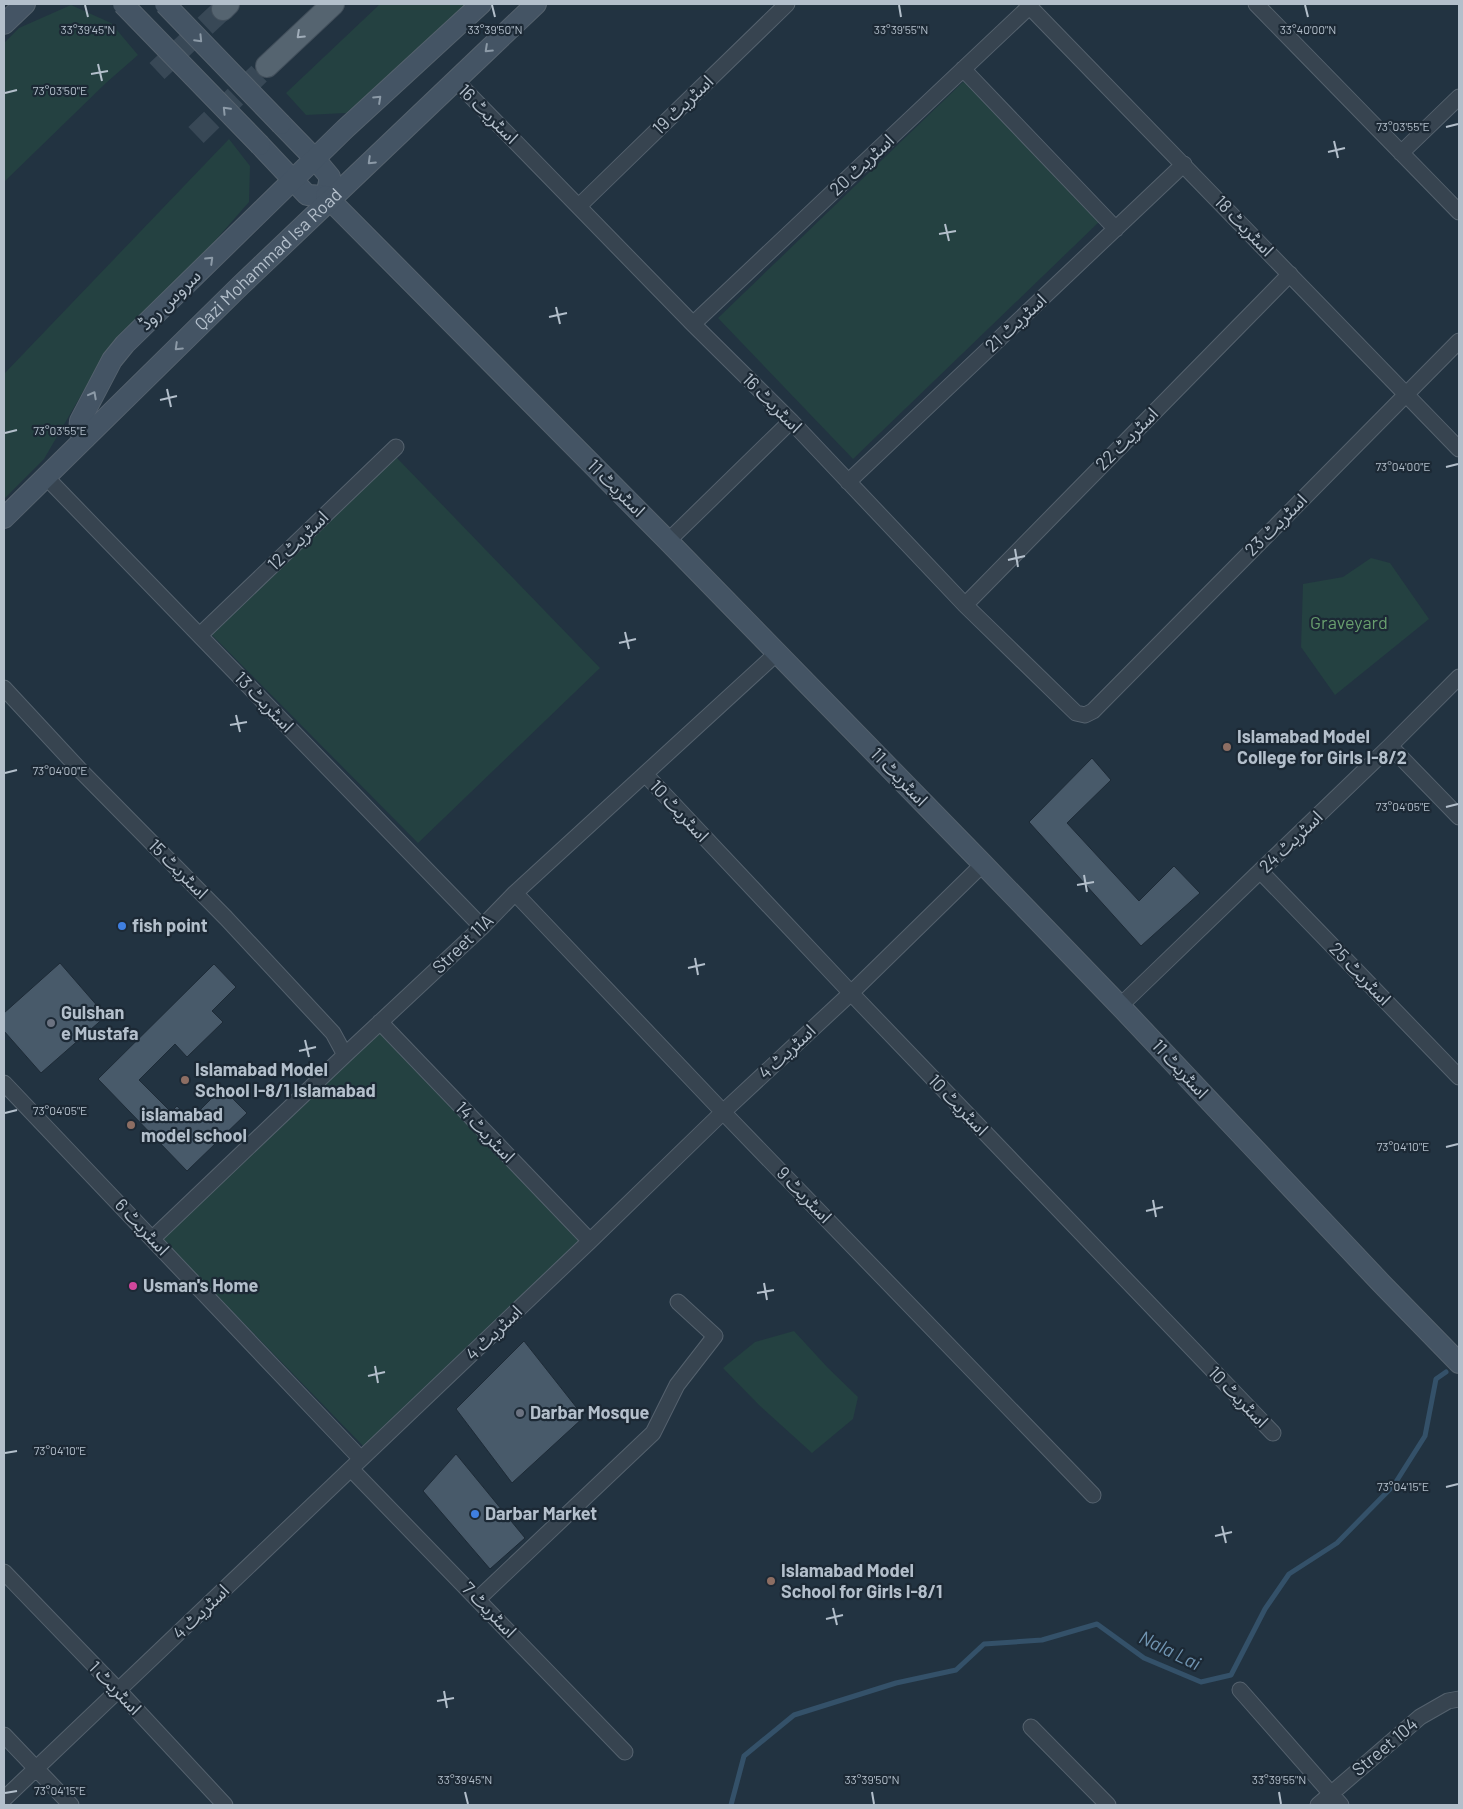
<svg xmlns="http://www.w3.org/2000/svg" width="1463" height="1809" font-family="Barlow,'Noto Sans Arabic',sans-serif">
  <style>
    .green { fill: #244141 }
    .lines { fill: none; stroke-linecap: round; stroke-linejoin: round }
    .stream { stroke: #345169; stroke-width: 5 }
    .building { fill: #485a6a; stroke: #1e2b37 }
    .primary-tunnel { stroke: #384856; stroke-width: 22; stroke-dasharray: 22 11; stroke-linecap: butt }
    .street-casing { stroke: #55626e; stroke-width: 17 }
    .secondary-casing { stroke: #55626e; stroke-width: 22 }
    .primary-casing { stroke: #43505c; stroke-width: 24 }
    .street { stroke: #374450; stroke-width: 15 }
    .secondary { stroke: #445464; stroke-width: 20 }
    .primary { stroke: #556470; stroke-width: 22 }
    .secondary-bridge-casing { stroke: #55626e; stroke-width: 22; stroke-linecap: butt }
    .secondary-bridge { stroke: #445464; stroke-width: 20 }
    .oneway { stroke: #a0adb9 }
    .oneway2 { stroke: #8c9aa7 }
    .ticks { fill: none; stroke: #b3bfcb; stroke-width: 2 }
    .education-dot { fill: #8d6e63; stroke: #1c2935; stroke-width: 2 }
    .shop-dot { fill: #3f7fe0; stroke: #1c2935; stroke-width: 2 }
    .worship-dot { fill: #6b7280; stroke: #1c2935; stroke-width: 2 }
    .hotel-dot { fill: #d1479c; stroke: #1c2935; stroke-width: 2 }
    .labels { text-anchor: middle; stroke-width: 4.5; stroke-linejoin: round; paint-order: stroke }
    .street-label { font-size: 18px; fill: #b3bfcb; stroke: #1c2935 }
    .park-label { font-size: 18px; fill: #689e6e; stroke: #1c2935 }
    .poi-label { font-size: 18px; font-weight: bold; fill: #b3bfcb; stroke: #1c2935; text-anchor: start }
    .water-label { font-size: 19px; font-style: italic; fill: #7094b1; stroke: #1c2935 }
    .ticks-label { font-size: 12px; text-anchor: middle; fill: #b3bfcb; stroke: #1c2935; stroke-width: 4.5; stroke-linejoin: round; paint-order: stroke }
  </style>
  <rect width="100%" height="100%" fill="#223341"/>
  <path class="green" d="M 380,4 L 476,4 L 346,113 L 306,115 L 286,93 Z
    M 71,5 L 111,23 L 138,55 L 107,82 L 4,182 L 4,43 L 19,28 Z
    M 965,80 L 1100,221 L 853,459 L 718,318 Z
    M 229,139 L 250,166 L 249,202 L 207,250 L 109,347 L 44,459 L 4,499 L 4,374 Z
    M 396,457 L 600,668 L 418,843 L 210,633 Z
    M 1371,558 L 1390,563 L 1429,619 L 1335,695 L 1301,647 L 1303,584 L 1343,577 Z
    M 380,1022 L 590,1241 L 366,1449 L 160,1237 Z
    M 794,1331 L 828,1368 L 858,1397 L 853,1419 L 812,1453 L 759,1405 L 723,1368 L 755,1342 Z"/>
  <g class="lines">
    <path class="stream" d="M 731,1805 L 744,1756 L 794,1715 L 896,1683 L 956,1670 L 984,1644 L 1042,1640 L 1097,1624 L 1144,1658 L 1201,1682 L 1231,1675 L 1265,1609 L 1289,1574 L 1337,1543 L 1394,1485 L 1425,1436 L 1436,1379 L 1446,1372"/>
  </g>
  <path class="building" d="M 1092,758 L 1111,780 L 1067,823 L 1139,901 L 1174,866 L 1200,893 L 1141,946 L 1029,822 Z
    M 60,963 L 106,1016 L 41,1073 L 4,1031 L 4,1013 Z
    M 214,964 L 236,987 L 212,1011 L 223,1022 L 187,1057 L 175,1044 L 139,1080 L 171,1112 L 177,1106 L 190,1120 L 222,1088 L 247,1113 L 187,1171 L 98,1079 Z
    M 524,1341 L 584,1417 L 512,1483 L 456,1409 Z
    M 456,1454 L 525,1538 L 490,1569 L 423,1491 Z"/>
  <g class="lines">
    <path class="primary-tunnel" d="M 157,71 L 223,9
      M 196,135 L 267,66"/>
    <g class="street-casing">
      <path id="street" d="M 1027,4 L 1459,449
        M 1256,4 L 1459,212
        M 963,69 L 1116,229
        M 455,80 L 693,324 L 791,421 L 965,605 L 1076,713 L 1085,715 L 1093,711 L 1459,341
        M 1401,153 L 1459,97
        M 579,206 L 787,4
        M 693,324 L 1030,6
        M 46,477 L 482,927
        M 848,482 L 1184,164
        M 668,541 L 791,421
        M 965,605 L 1290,274
        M 200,635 L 396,447
        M 4,688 L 80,770 L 226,918 L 333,1033 L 345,1055
        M 1390,746 L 1459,817
        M 645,774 L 851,993 L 1273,1433
        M 1260,871 L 1459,1077
        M 515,893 L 723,1112 L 1093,1495
        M 1120,1006 L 1390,746 L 1459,677
        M 380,1022 L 590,1241
        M 4,1083 L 361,1459
        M 152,1239 L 345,1055 L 482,927 L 515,893 L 777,653
        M 351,1469 L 625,1752
        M 4,1572 L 119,1691 L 225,1805
        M 478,1599 L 653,1433 L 677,1385 L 715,1336 L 678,1302
        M 1240,1690 L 1341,1805
        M 1031,1727 L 1108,1805
        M 4,1735 L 71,1805
        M 4,1799 L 590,1241 L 723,1112 L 851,993 L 983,864
        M 1318,1805 L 1420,1717 L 1448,1701 L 1459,1699"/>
    </g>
    <g class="secondary-casing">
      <g id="secondary">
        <path d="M 4,24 L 25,4"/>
        <path d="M 281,124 L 315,159 L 330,177 L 326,196"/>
        <path d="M 260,145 L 307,195 L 326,196"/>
        <path d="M 326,196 L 668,541 L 983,864 L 1120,1006 L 1381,1283 L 1459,1363"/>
        <path d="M 85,438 C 79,433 79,428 80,421 L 112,360 L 125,344 L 345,129 L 481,4"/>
        <path id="s1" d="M 4,518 L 241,285 L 536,4"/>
      </g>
    </g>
    <g class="primary-casing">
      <path id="primary" d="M 223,9 L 228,4
        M 267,66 L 333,4"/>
    </g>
    <use href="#street" class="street"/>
    <use href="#secondary" class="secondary"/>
    <use href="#primary" class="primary"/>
    <g class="secondary-bridge-casing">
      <path id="secondary-bridge" d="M 123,4 L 260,145
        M 165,4 L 281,124"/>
    </g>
    <use href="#secondary-bridge" class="secondary-bridge"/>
  </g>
  <defs><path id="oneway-chevron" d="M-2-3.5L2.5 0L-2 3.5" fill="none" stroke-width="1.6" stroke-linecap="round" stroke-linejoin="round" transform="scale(1.25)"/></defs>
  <use class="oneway" href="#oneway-chevron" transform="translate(300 35) rotate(137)"/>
  <g class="oneway2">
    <use href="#oneway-chevron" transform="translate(199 39) rotate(46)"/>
    <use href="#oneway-chevron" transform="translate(488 49) rotate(137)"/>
    <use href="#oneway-chevron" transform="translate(378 99) rotate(-43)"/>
    <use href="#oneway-chevron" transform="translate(226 110) rotate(-134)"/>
    <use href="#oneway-chevron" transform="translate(371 161) rotate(136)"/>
    <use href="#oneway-chevron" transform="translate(210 260) rotate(-44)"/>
    <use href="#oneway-chevron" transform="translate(178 347) rotate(136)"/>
    <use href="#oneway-chevron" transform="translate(93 395) rotate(-62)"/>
  </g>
  <path class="ticks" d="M 85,5 L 88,17M 492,5 L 495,17M 899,5 L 901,17M 1305,5 L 1308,17M 98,64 L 102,81M 91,74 L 108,71M 5,93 L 17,90M 1446,127 L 1458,124M 1334,141 L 1338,158M 1328,152 L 1345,148M 945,224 L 949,241M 939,234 L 956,231M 556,307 L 560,324M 549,317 L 567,313M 167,389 L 171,407M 160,400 L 177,396M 5,433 L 17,430M 1446,467 L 1458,464M 1015,549 L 1018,567M 1008,560 L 1025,556M 625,632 L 629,649M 619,643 L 636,639M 236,715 L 240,732M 230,725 L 247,722M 5,773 L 17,770M 1446,807 L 1458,804M 1084,875 L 1087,892M 1077,885 L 1094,882M 695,958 L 698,975M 688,968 L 705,964M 305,1040 L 309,1057M 299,1051 L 316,1047M 5,1113 L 17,1110M 1446,1147 L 1458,1144M 1153,1200 L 1156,1217M 1146,1211 L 1163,1207M 764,1283 L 767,1300M 757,1293 L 774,1290M 375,1366 L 378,1383M 368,1376 L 385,1372M 5,1453 L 17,1451M 1446,1487 L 1458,1484M 1222,1526 L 1226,1543M 1215,1536 L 1232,1532M 833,1608 L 837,1625M 826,1619 L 843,1615M 444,1691 L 447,1708M 437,1701 L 454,1698M 465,1792 L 468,1804M 872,1792 L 874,1804M 1279,1792 L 1281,1804M 5,1793 L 17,1791"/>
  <g class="education-dot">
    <circle cx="1227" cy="747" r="5"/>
    <circle cx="185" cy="1080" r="5"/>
    <circle cx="131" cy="1125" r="5"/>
    <circle cx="771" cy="1581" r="5"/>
  </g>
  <g class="shop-dot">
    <circle cx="122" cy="926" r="5"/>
    <circle cx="475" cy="1514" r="5"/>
  </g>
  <g class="worship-dot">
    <circle cx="51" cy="1023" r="5"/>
    <circle cx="520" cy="1413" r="5"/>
  </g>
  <circle class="hotel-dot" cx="133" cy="1286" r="5"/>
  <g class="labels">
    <g class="street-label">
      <text transform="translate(683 105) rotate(-44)" y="6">اسٹریٹ 19</text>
      <text transform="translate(488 114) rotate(45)" y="6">اسٹریٹ 16</text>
      <text transform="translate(862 165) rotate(-43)" y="6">اسٹریٹ 20</text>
      <text transform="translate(1244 226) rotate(46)" y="6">اسٹریٹ 18</text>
      <text dy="6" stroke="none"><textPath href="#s1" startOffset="370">Qazi Mohammad Isa Road</textPath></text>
      <text transform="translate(170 300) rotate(-44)" y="6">سروس روڈ</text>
      <text transform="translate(1016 323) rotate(-43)" y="6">اسٹریٹ 21</text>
      <text transform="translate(772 403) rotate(45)" y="6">اسٹریٹ 16</text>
      <text transform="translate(1127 439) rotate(-45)" y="6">اسٹریٹ 22</text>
      <text transform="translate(616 488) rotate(45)" y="6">اسٹریٹ 11</text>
      <text transform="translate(1276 525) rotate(-45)" y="6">اسٹریٹ 23</text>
      <text transform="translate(298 541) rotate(-44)" y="6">اسٹریٹ 12</text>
      <text transform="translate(264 702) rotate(46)" y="6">اسٹریٹ 13</text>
      <text transform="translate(899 777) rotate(46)" y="6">اسٹریٹ 11</text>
      <text transform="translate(679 811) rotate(47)" y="6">اسٹریٹ 10</text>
      <text transform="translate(1291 842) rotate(-44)" y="6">اسٹریٹ 24</text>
      <text transform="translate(178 869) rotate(45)" y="6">اسٹریٹ 15</text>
      <text transform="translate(463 944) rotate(-44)" y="6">Street 11A</text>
      <text transform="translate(1360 974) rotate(46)" y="6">اسٹریٹ 25</text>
      <text transform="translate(787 1052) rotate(-43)" y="6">اسٹریٹ 4</text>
      <text transform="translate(1180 1069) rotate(47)" y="6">اسٹریٹ 11</text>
      <text transform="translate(958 1105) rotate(46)" y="6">اسٹریٹ 10</text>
      <text transform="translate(485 1132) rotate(46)" y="6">اسٹریٹ 14</text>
      <text transform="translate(804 1195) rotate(46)" y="6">اسٹریٹ 9</text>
      <text transform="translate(142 1227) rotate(47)" y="6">اسٹریٹ 6</text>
      <text transform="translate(494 1333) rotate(-44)" y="6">اسٹریٹ 4</text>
      <text transform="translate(1238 1397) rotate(46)" y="6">اسٹریٹ 10</text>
      <text transform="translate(489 1610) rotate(46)" y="6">اسٹریٹ 7</text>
      <text transform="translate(201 1612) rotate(-44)" y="6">اسٹریٹ 4</text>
      <text transform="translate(115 1688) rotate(46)" y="6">اسٹریٹ 1</text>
      <text transform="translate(1385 1747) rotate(-40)" y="6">Street 104</text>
    </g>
    <g class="park-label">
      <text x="1349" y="629">Graveyard</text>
    </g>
    <g class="poi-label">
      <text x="1237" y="743">Islamabad Model<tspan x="1237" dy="21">College for Girls I-8/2</tspan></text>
      <text x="132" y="932">fish point</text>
      <text x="61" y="1019">Gulshan<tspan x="61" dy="21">e Mustafa</tspan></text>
      <text x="195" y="1076">Islamabad Model<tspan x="195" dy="21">School I-8/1 Islamabad</tspan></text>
      <text x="141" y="1121">islamabad<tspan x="141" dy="21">model school</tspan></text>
      <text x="143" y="1292">Usman's Home</text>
      <text x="530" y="1419">Darbar Mosque</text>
      <text x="485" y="1520">Darbar Market</text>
      <text x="781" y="1577">Islamabad Model<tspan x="781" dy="21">School for Girls I-8/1</tspan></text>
    </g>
    <g class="water-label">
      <text transform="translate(1170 1650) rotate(26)" y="7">Nala Lai</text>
    </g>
  </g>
  <g class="ticks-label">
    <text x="88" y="34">33°39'45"N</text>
    <text x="495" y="34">33°39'50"N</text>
    <text x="901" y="34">33°39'55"N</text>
    <text x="1308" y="34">33°40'00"N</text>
    <text x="60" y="95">73°03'50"E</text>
    <text x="1403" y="131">73°03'55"E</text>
    <text x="60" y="435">73°03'55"E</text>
    <text x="1403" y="471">73°04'00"E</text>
    <text x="60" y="775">73°04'00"E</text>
    <text x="1403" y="811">73°04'05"E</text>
    <text x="60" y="1115">73°04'05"E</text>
    <text x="1403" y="1151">73°04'10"E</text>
    <text x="60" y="1455">73°04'10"E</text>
    <text x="1403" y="1491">73°04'15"E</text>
    <text x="465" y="1784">33°39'45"N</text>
    <text x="872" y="1784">33°39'50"N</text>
    <text x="1279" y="1784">33°39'55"N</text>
    <text x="60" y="1795">73°04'15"E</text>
  </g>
  <rect width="1463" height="1809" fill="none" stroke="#b3bfcb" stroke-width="10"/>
</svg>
